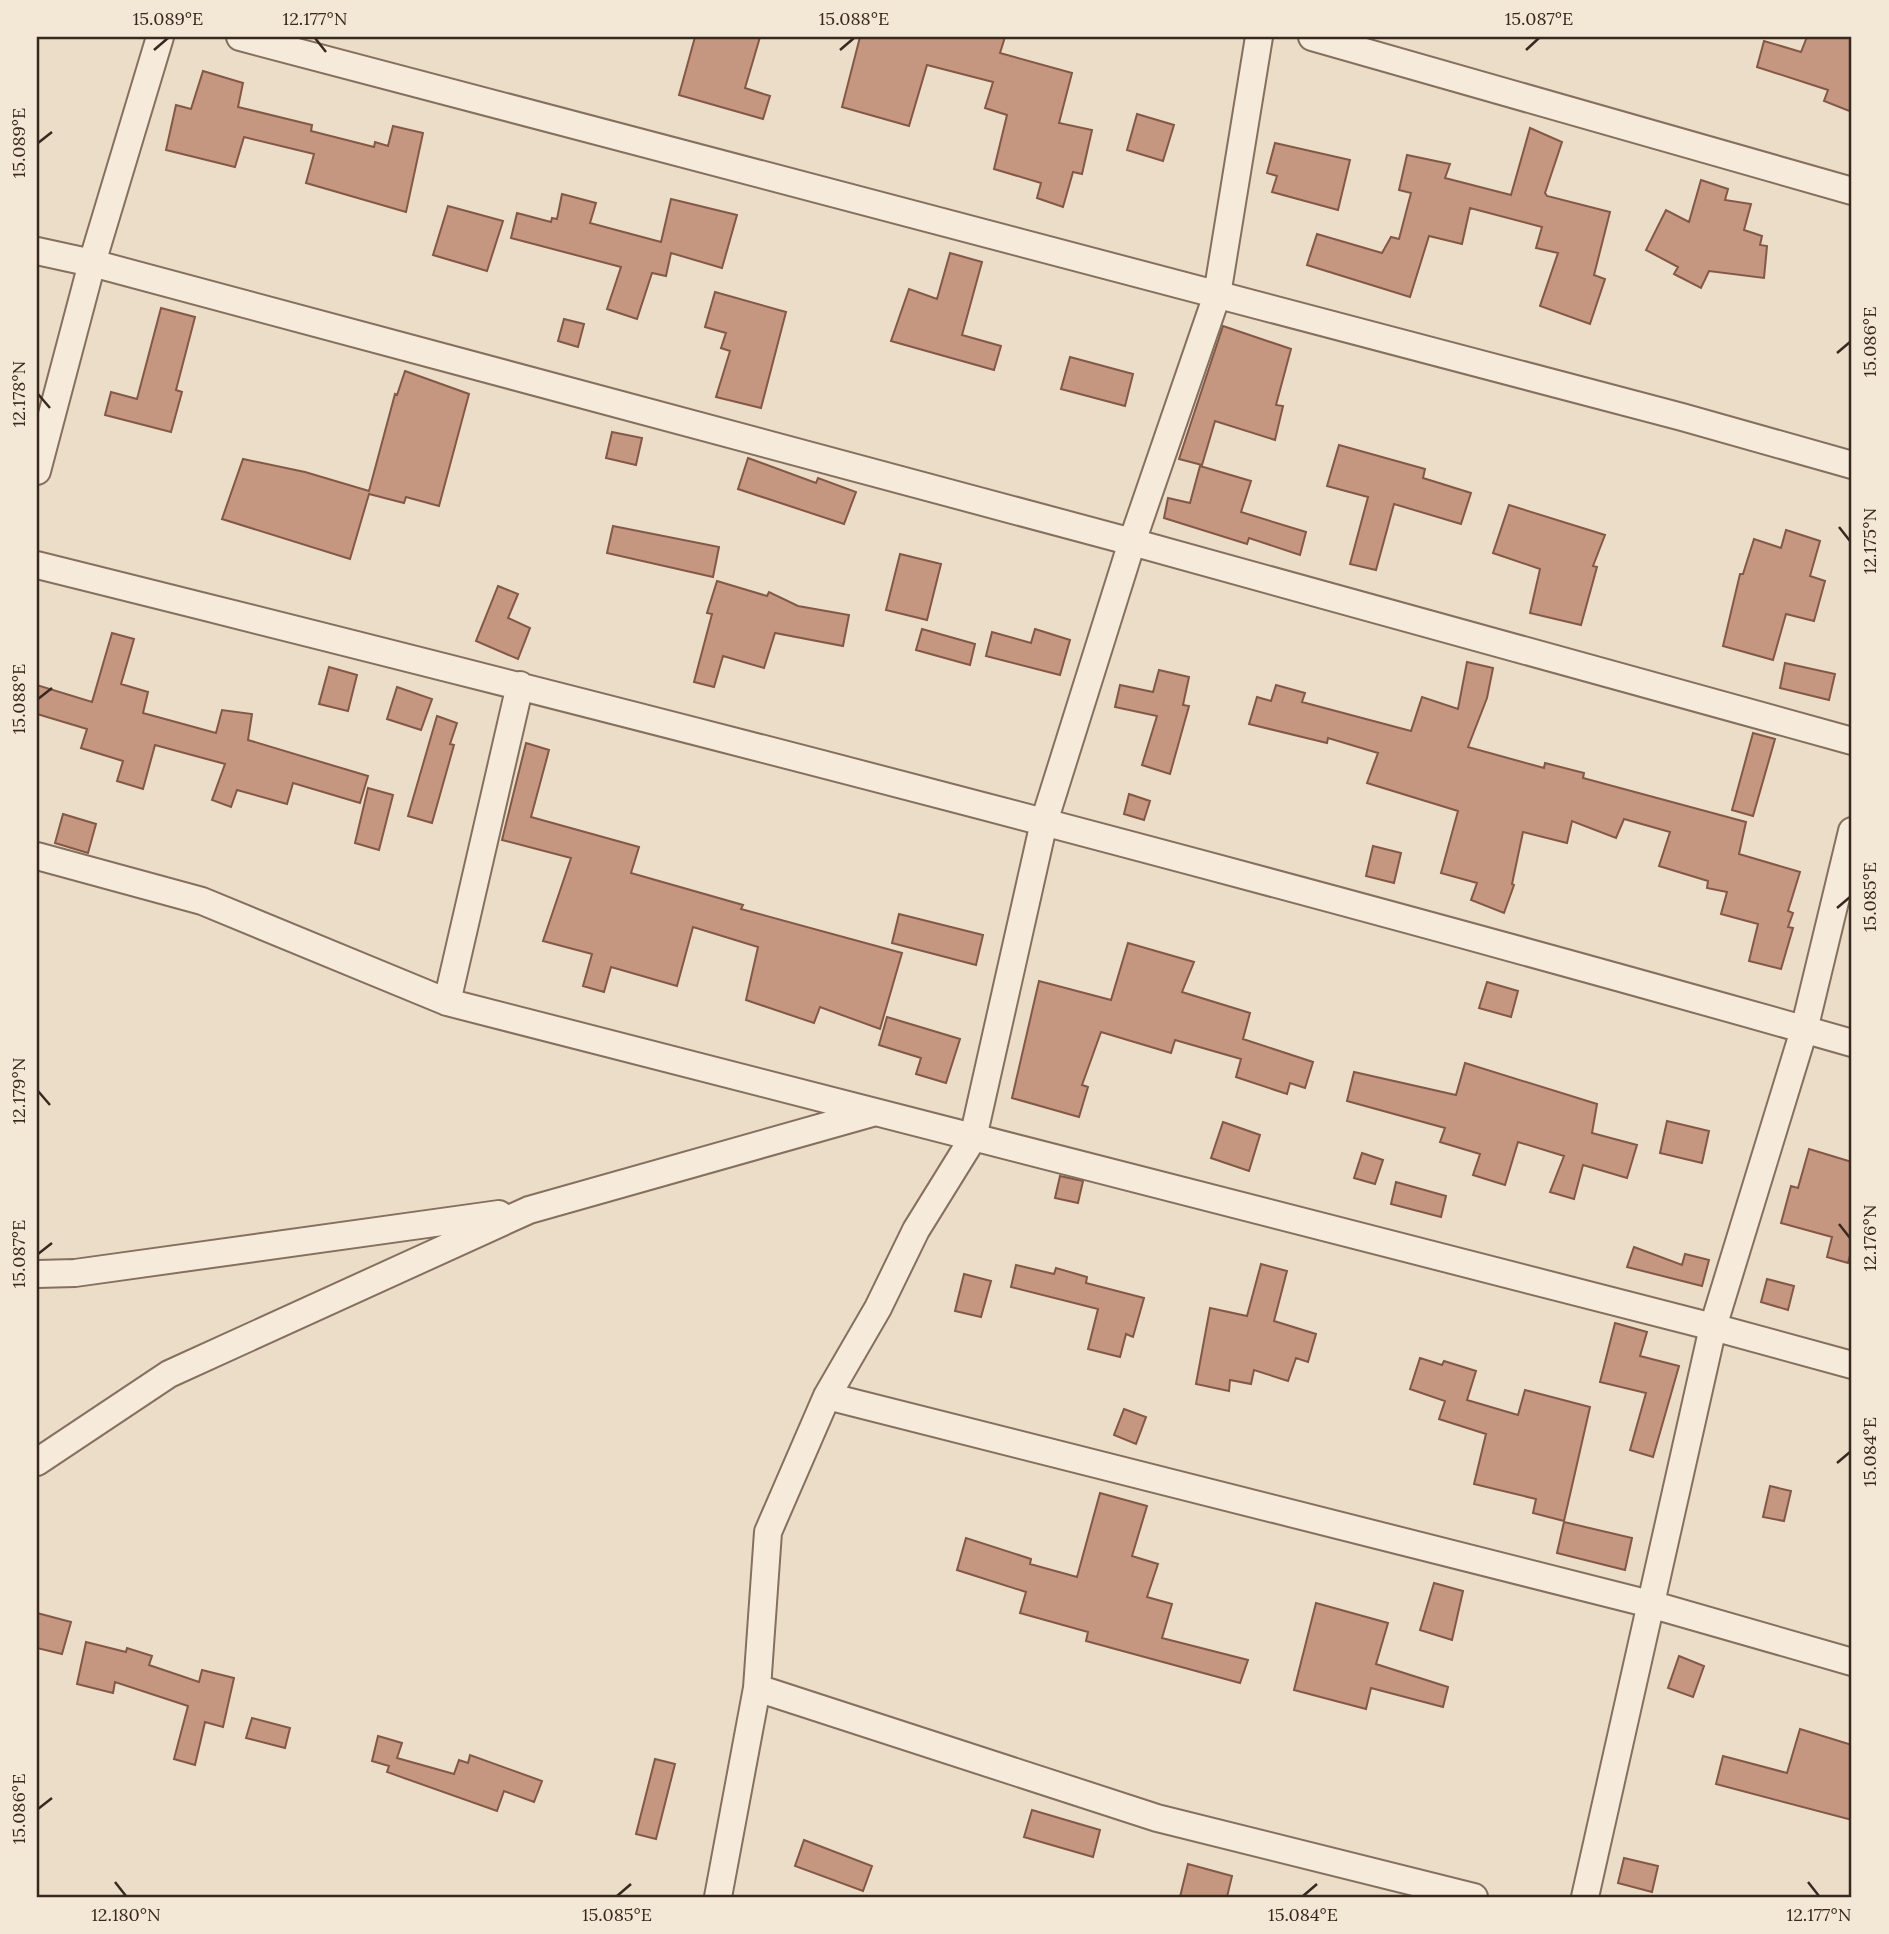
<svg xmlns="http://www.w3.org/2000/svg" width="1889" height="1934" font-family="Lora,serif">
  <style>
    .building { fill: #c69780; stroke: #835846; stroke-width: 2 }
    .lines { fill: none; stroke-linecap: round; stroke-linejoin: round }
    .street-casing { stroke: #856f5e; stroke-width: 30 }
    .street { stroke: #f6ebda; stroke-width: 26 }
    .ticks { fill: none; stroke: #372920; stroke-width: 2.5 }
    .neatline { fill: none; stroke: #372920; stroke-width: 2.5 }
    .ticks-label { font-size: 18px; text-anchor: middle; fill: #372920 }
  </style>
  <rect width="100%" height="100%" fill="#ebddc7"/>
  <path class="building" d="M 695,37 L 760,37 L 745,88 L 770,96 L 763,119 L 679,95 Z
    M 860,37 L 1005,37 L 1000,53 L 1072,73 L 1059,123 L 1092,130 L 1082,174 L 1073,172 L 1063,207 L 1037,198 L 1041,183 L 994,169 L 1007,115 L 985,108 L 993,82 L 927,65 L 909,126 L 842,107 Z
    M 1807,37 L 1852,37 L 1852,112 L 1824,101 L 1828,90 L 1757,67 L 1764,41 L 1801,52 Z
    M 203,71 L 243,83 L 238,107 L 312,125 L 311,131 L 374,147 L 375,142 L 388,146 L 393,126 L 423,133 L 406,212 L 306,183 L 314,154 L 244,137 L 235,167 L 166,150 L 176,105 L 191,109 Z
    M 1137,114 L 1174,125 L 1163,161 L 1127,150 Z
    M 1530,128 L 1562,142 L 1545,193 L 1547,196 L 1610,212 L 1594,275 L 1605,279 L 1590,324 L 1540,306 L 1558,253 L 1536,248 L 1542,227 L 1470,208 L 1462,244 L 1429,236 L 1410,297 L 1307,265 L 1317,234 L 1382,253 L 1391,237 L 1399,239 L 1411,193 L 1399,190 L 1407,155 L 1450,164 L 1445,178 L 1511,195 Z
    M 1275,143 L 1350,160 L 1338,210 L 1272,192 L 1277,176 L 1267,173 Z
    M 1701,180 L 1728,189 L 1725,200 L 1751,204 L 1744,230 L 1762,236 L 1760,245 L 1767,246 L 1764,278 L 1709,271 L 1701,288 L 1674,274 L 1678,267 L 1646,250 L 1666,210 L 1689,222 Z
    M 562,194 L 596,203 L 590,223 L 661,242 L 671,199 L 737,215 L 722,268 L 671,253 L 666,276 L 652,273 L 637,319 L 607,309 L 621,267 L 511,238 L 517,213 L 551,222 L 552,218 L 557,219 Z
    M 448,206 L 503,221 L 487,271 L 433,255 Z
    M 950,253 L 982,262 L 962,335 L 1001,346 L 994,370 L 891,341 L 909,289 L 937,299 Z
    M 715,292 L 786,312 L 761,408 L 716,397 L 730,351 L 721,348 L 726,333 L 705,327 Z
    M 161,308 L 195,317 L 176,390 L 182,392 L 171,432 L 105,415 L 111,392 L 137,399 Z
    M 564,319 L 584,324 L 578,347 L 558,341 Z
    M 1223,326 L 1291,349 L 1276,405 L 1283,406 L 1275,440 L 1215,421 L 1202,465 L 1179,459 Z
    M 1070,357 L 1133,374 L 1125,406 L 1061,389 Z
    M 405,371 L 469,394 L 439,506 L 406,497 L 404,503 L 369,494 L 350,559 L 222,519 L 243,459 L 305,472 L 369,491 L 395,394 L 397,395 Z
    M 612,432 L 642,438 L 636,465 L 606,458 Z
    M 1339,445 L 1425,469 L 1423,478 L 1471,493 L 1461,524 L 1394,504 L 1376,570 L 1350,564 L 1368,497 L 1327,486 Z
    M 748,458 L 816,483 L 818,478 L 856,492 L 844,524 L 738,489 Z
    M 1200,466 L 1251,481 L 1241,512 L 1306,532 L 1300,555 L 1249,538 L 1247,544 L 1164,518 L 1168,498 L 1190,503 Z
    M 1509,505 L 1605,535 L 1593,566 L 1597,567 L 1581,625 L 1530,613 L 1540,569 L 1493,553 Z
    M 613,526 L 719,547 L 713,577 L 607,553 Z
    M 1786,530 L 1820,541 L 1810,576 L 1825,581 L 1814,621 L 1786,614 L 1773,660 L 1723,646 L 1740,574 L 1743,574 L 1754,539 L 1781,548 Z
    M 900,554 L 941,564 L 927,620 L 886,610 Z
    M 717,581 L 767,596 L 769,592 L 798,606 L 849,615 L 843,646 L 775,633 L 764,668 L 723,656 L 714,687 L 694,682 L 712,614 L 707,613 Z
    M 498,586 L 518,594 L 508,618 L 530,628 L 518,659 L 476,641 Z
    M 922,629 L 975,644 L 970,665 L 916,650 Z
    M 1035,629 L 1070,640 L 1060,675 L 986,656 L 992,632 L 1031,643 Z
    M 112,633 L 134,639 L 121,684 L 148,692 L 143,713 L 216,733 L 222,710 L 252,714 L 248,740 L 368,776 L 360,803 L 293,783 L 287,804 L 237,790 L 231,807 L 212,800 L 225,764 L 155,745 L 143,789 L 117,781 L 123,761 L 81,748 L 87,729 L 37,714 L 37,685 L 92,702 Z
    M 1467,662 L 1493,668 L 1487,698 L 1468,747 L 1544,768 L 1545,763 L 1584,773 L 1583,778 L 1746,822 L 1739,854 L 1800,872 L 1788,911 L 1793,913 L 1788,927 L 1793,928 L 1781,969 L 1749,961 L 1758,924 L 1721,914 L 1727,892 L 1707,888 L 1708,881 L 1659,866 L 1670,832 L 1624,819 L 1616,838 L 1572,821 L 1567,843 L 1523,832 L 1512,884 L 1514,885 L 1504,913 L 1471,900 L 1477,883 L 1441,873 L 1458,811 L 1367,783 L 1378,753 L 1328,738 L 1327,743 L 1249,724 L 1257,697 L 1271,701 L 1276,685 L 1305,693 L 1302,702 L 1411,731 L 1422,697 L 1458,709 Z
    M 1785,663 L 1835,674 L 1829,700 L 1780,688 Z
    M 329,667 L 357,675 L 348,711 L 319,704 Z
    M 1159,670 L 1189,677 L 1183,705 L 1189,706 L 1170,774 L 1142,765 L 1157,716 L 1115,707 L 1120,685 L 1153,692 Z
    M 397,687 L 432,699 L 421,730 L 387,719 Z
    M 437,716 L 457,723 L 450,744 L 454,745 L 432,823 L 408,816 Z
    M 1753,733 L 1775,739 L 1753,816 L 1732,810 Z
    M 526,743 L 549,750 L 531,817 L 639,847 L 631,873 L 743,905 L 741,909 L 902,953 L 880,1029 L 820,1007 L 814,1023 L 746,1000 L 758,947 L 693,927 L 677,986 L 611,967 L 604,992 L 583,986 L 592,954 L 543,941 L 571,858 L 502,840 Z
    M 368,788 L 393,795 L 379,850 L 355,843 Z
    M 1129,794 L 1150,801 L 1144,820 L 1124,814 Z
    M 63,814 L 96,824 L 88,853 L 55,843 Z
    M 1373,846 L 1401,853 L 1394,883 L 1366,876 Z
    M 899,914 L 983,935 L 976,965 L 892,943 Z
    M 1128,943 L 1194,962 L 1182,992 L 1250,1013 L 1243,1039 L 1313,1062 L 1305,1088 L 1290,1083 L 1287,1094 L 1236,1077 L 1241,1059 L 1175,1040 L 1171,1053 L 1101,1032 L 1082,1085 L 1088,1087 L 1079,1117 L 1012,1098 L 1039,981 L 1111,1000 Z
    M 1487,982 L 1518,991 L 1511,1017 L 1479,1008 Z
    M 887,1017 L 960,1039 L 946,1083 L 916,1074 L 921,1058 L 879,1045 Z
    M 1465,1063 L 1597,1104 L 1592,1133 L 1637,1145 L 1627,1178 L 1583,1165 L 1574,1199 L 1550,1192 L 1564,1156 L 1518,1142 L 1505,1185 L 1473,1175 L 1480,1154 L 1440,1142 L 1445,1128 L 1347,1101 L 1354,1072 L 1456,1095 Z
    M 1667,1121 L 1709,1131 L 1702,1163 L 1660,1153 Z
    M 1223,1122 L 1260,1135 L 1249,1171 L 1211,1158 Z
    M 1809,1149 L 1852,1162 L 1852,1248 L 1848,1263 L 1827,1257 L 1832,1237 L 1781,1223 L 1791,1186 L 1798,1188 Z
    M 1362,1153 L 1383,1160 L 1375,1184 L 1354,1178 Z
    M 1060,1176 L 1083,1181 L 1078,1203 L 1055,1198 Z
    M 1396,1182 L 1446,1196 L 1441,1217 L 1391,1204 Z
    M 1634,1247 L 1682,1265 L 1685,1254 L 1709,1260 L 1702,1286 L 1627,1267 Z
    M 1261,1264 L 1287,1271 L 1274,1321 L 1316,1334 L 1308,1362 L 1296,1358 L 1288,1381 L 1254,1370 L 1251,1384 L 1230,1380 L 1229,1391 L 1196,1384 L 1210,1308 L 1247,1316 Z
    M 1016,1265 L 1054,1274 L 1056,1268 L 1087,1277 L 1086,1283 L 1144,1298 L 1133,1337 L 1126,1334 L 1120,1357 L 1088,1349 L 1098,1309 L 1011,1287 Z
    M 964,1274 L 991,1281 L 981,1317 L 955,1311 Z
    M 1767,1279 L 1794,1286 L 1788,1310 L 1761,1302 Z
    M 1615,1323 L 1647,1332 L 1640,1356 L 1679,1366 L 1653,1457 L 1630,1450 L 1646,1393 L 1600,1382 Z
    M 1420,1358 L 1442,1365 L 1444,1361 L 1476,1371 L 1467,1400 L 1518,1415 L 1525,1390 L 1590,1407 L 1564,1521 L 1533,1513 L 1536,1499 L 1474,1484 L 1486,1434 L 1439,1419 L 1445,1401 L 1410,1389 Z
    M 1124,1409 L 1146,1417 L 1136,1444 L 1114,1435 Z
    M 1770,1486 L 1791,1491 L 1784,1521 L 1763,1517 Z
    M 1100,1493 L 1147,1506 L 1132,1556 L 1158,1564 L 1147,1597 L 1172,1604 L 1162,1638 L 1248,1660 L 1240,1683 L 1086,1641 L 1088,1632 L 1020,1613 L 1026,1592 L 957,1570 L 966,1538 L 1031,1559 L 1030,1564 L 1077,1577 Z
    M 1564,1522 L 1632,1538 L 1625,1570 L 1557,1553 Z
    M 1434,1583 L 1463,1591 L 1452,1640 L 1420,1630 Z
    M 1316,1603 L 1388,1623 L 1376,1664 L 1448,1687 L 1443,1707 L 1371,1688 L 1366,1709 L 1294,1690 Z
    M 37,1613 L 71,1622 L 62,1654 L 37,1648 Z
    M 86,1642 L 126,1652 L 127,1648 L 152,1656 L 149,1665 L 199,1682 L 202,1670 L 234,1678 L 223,1727 L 205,1722 L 195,1765 L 174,1759 L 188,1706 L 115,1682 L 113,1693 L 77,1684 Z
    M 1679,1656 L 1704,1666 L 1693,1697 L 1668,1688 Z
    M 252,1718 L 290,1728 L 285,1748 L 246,1738 Z
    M 1800,1729 L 1852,1745 L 1852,1820 L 1716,1784 L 1723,1756 L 1787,1773 Z
    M 378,1736 L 402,1743 L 397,1758 L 454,1774 L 459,1760 L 468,1763 L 470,1755 L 542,1781 L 534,1802 L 504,1791 L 497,1811 L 387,1772 L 389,1766 L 372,1761 Z
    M 655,1759 L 675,1764 L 656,1839 L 636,1834 Z
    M 1032,1810 L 1100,1830 L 1093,1857 L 1024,1837 Z
    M 804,1840 L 872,1866 L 863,1891 L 795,1866 Z
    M 1624,1858 L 1658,1866 L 1652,1892 L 1618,1883 Z
    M 1188,1864 L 1232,1876 L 1227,1897 L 1180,1897 Z"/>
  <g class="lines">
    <g class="street-casing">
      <path id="street" d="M 240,37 L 1682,417 L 1852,465
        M 1312,37 L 1852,191
        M 37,251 L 92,263 L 1132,542 L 1852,741
        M 37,471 L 92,263 L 160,37
        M 37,565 C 644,716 1250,872 1852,1043
        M 37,856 L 202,901 L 447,1002 L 1713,1327 L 1852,1365
        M 447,1002 L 520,685
        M 37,1274 L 75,1273 L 499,1214
        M 827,1396 L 1650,1604 L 1852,1662
        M 37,1462 L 169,1374 L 529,1210 L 872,1113
        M 757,1688 L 1157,1818 L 1474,1897
        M 718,1897 L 757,1688 L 768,1532 L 827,1396 L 878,1308 L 916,1230 L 973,1138 L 1044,822 L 1132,542 L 1217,295 L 1259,37
        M 1585,1897 L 1713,1327 L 1804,1030 L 1852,831"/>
    </g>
    <use href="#street" class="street"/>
  </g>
  <path class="ticks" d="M 315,38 L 326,52M 154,50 L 168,38M 840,50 L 854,38M 1526,50 L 1539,38M 38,143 L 52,132M 1837,353 L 1850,342M 38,394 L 50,408M 1839,527 L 1850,541M 38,699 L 52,688M 1837,908 L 1850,897M 38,1091 L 50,1105M 1839,1224 L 1850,1238M 38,1254 L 52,1243M 1837,1463 L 1850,1452M 38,1809 L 52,1798M 115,1882 L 126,1896M 1808,1882 L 1819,1896M 617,1896 L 631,1884M 1303,1896 L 1317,1884"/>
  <rect width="1889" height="1934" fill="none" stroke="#f3e8d6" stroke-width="77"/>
  <rect x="38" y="38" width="1812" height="1858" class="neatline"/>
  <g class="ticks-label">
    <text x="168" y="25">15.089°E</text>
    <text x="315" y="25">12.177°N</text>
    <text x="854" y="25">15.088°E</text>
    <text x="1539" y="25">15.087°E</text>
    <text transform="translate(19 143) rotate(-90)" y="6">15.089°E</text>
    <text transform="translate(1870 342) rotate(-90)" y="6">15.086°E</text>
    <text transform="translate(19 394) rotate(-90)" y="6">12.178°N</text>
    <text transform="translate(1870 541) rotate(-90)" y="6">12.175°N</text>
    <text transform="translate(19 699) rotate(-90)" y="6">15.088°E</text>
    <text transform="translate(1870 897) rotate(-90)" y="6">15.085°E</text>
    <text transform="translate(19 1091) rotate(-90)" y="6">12.179°N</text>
    <text transform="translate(1870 1238) rotate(-90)" y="6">12.176°N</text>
    <text transform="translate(19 1254) rotate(-90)" y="6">15.087°E</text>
    <text transform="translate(1870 1452) rotate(-90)" y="6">15.084°E</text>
    <text transform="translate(19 1809) rotate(-90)" y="6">15.086°E</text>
    <text x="126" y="1921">12.180°N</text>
    <text x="617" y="1921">15.085°E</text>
    <text x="1303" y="1921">15.084°E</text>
    <text x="1819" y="1921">12.177°N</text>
  </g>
</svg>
